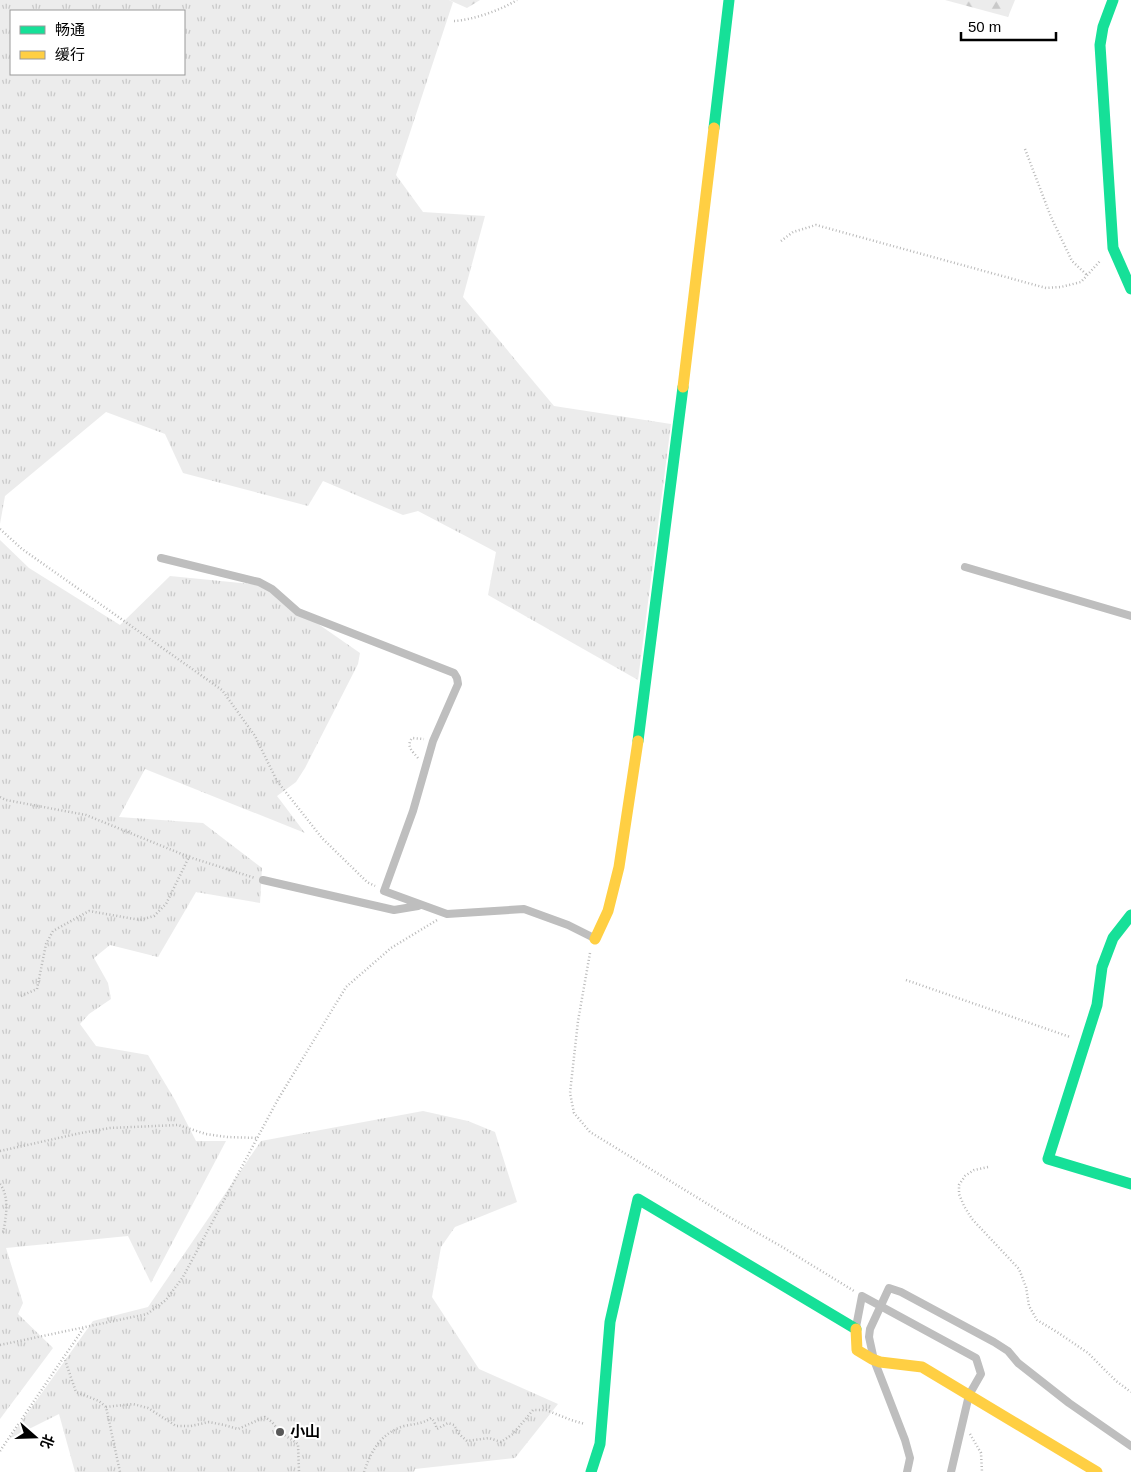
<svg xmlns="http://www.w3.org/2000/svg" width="1131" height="1472" font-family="Arial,'Noto Sans SC',sans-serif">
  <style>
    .grass { fill: url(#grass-tufts); fill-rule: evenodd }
    .forest { fill: url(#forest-firs) }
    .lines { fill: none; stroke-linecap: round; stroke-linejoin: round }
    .path { stroke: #b9b9b9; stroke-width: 2.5; stroke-dasharray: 1 2.5; stroke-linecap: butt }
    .lane { stroke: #bebebe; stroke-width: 8 }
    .fast { stroke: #16e098; stroke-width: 11 }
    .slow { stroke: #ffcf43; stroke-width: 11 }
    .poi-dot { fill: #595959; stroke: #fff; stroke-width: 2 }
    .labels { text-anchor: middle; stroke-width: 4; stroke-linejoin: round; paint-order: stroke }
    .poi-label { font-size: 15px; font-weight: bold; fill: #000; stroke: #fff; text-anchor: start }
  </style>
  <defs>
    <pattern id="grass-tufts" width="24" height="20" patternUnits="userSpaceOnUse" patternTransform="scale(1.25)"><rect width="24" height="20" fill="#ececec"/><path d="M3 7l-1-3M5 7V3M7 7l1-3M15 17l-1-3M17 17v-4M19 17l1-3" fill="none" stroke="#c9c9c9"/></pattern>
    <pattern id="forest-firs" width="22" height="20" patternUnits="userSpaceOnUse" patternTransform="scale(1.25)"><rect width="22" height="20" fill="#ececec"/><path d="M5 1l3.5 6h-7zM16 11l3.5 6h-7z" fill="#c9c9c9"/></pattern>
  </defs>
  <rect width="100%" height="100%" fill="#fff"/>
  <path class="grass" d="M 0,0 L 449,0 L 453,2 L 396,175 L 423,212 L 485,216 L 463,297 L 554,406 L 671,424 L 638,680 L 488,595 L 496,552 L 418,511 L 403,515 L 323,481 L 308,506 L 183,473 L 165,434 L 106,412 L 5,496 L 0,524 ZM 11,11 L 184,11 L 184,74 L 11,74 Z
    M 0,540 L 29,568 L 120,625 L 170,576 L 262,585 L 360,653 L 358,664 L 305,768 L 296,782 L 277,796 L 305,833 L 145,769 L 119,817 L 203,823 L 262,868 L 260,903 L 196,892 L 158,957 L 110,945 L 94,958 L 108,983 L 111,999 L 89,1014 L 80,1024 L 96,1046 L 148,1055 L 175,1100 L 196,1141 L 226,1141 L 151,1283 L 128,1236 L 6,1248 L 23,1303 L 18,1314 L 53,1348 L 0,1419 Z
    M 423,1111 L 468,1121 L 495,1132 L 517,1202 L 455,1227 L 441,1247 L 432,1297 L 479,1369 L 558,1404 L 515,1458 L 415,1469 L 414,1472 L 75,1472 L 59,1414 L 9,1439 L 93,1321 L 148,1307 L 261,1141 Z"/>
  <path class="forest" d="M 449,0 L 480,0 L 467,8 Z
    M 945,0 L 1015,0 L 1008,17 Z"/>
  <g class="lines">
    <path class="path" d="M 454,21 C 473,20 501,10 517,0
      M 1025,149 L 1051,217 L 1072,261 L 1087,275
      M 781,241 L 793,232 L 816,225 L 1046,288 L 1061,287 L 1081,282 L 1100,261
      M 0,529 L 22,549 L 222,690 L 255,736 L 277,781 L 322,838 L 367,882 L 375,886
      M 418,758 C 412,751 406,746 412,738 L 424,739
      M 0,797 L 6,800 L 86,815 L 189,857 L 255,878
      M 590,953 L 578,1021 L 570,1093 L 574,1113 L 590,1132 L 729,1217 L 779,1245 L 854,1291
      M 906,980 L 1070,1037
      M 21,996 L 37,989 L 46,944 L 53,931 L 89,911 L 140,920 L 154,916 L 166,904 L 189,857
      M 0,1151 L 81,1133 L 110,1128 L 178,1125 L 206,1134 L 227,1137 L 257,1138
      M 988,1167 L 974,1170 L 965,1176 L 959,1185 L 959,1194 L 964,1206 L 972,1219 L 1019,1269 L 1026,1287 L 1029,1306 L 1037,1320 L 1057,1332 L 1088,1353 L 1116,1381 L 1131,1392
      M 0,1184 C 10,1197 6,1218 3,1233
      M 0,1345 L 147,1314 L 166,1300 L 183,1277 L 277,1101 L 346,987 L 391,948 L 437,920
      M 65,1360 L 76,1392 L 99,1401 L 106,1407 L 120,1472
      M 106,1407 L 133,1404 L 148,1408 L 176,1426 L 191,1426 L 209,1422 L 224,1425 L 238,1429 L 265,1417 L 272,1422 L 280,1432 L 298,1444 L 299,1472
      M 970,1434 L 981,1453 L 982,1472
      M 0,1451 L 83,1329
      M 364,1472 C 371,1451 381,1433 404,1426 C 414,1424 422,1424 431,1418 L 434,1421 L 437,1429 L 448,1423 L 454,1425 L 459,1434 L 467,1441 L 489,1438 L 501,1442 L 513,1434 L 533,1410 L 546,1410 L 571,1420 L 585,1424"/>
    <path class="lane" d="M 161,558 L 259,582 L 272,589 L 298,612 L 454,673 L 457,678 L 458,684 L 433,741 L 413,811 L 384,891 L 447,914 L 524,909 L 568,925 L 594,938
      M 965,567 L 1131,616
      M 263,880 L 394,910 L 418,906
      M 856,1327 L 862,1296 L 976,1358 L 981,1374 L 969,1395 L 951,1472
      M 907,1472 L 910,1458 L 905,1440 L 874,1360 L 869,1337 L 870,1329 L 889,1288 L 901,1292 L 994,1342 L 1008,1351 L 1018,1363 L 1069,1403 L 1131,1446"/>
    <path class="fast" d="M 1113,0 L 1103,27 L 1100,45 L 1113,248 L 1131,289
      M 714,128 L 729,0
      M 638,741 L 683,387
      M 1131,915 L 1113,938 L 1102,967 L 1097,1005 L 1048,1159 L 1131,1184
      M 591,1472 L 600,1444 L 610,1322 L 638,1199 L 856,1329"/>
    <path class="slow" d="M 683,387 L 714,128
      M 595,939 L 608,911 L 619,867 L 638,741
      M 856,1329 L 857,1350 L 872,1359 L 880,1362 L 922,1367 L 1097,1472"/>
  </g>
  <circle class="poi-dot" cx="280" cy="1432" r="5"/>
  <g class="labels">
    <g class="poi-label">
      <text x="290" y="1437">小山</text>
    </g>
  </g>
  <rect x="10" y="10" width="175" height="65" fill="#ffffff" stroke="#999999"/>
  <rect x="20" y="26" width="25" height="8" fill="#16e098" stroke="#999999"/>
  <text x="55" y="35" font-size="15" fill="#000000">畅通</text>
  <rect x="20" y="51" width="25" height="8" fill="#ffcf43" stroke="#999999"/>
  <text x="55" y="60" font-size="15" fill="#000000">缓行</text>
  <g transform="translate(35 1437) rotate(110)" stroke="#ffffff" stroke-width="4" paint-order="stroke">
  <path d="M0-4L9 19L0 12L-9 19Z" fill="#000000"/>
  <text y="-8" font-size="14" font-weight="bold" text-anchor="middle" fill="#000000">北</text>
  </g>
  <path d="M961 32v8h95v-8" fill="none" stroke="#000000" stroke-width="2.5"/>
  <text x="968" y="32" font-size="15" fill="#000000" stroke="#ffffff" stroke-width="4" paint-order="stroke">50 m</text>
</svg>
